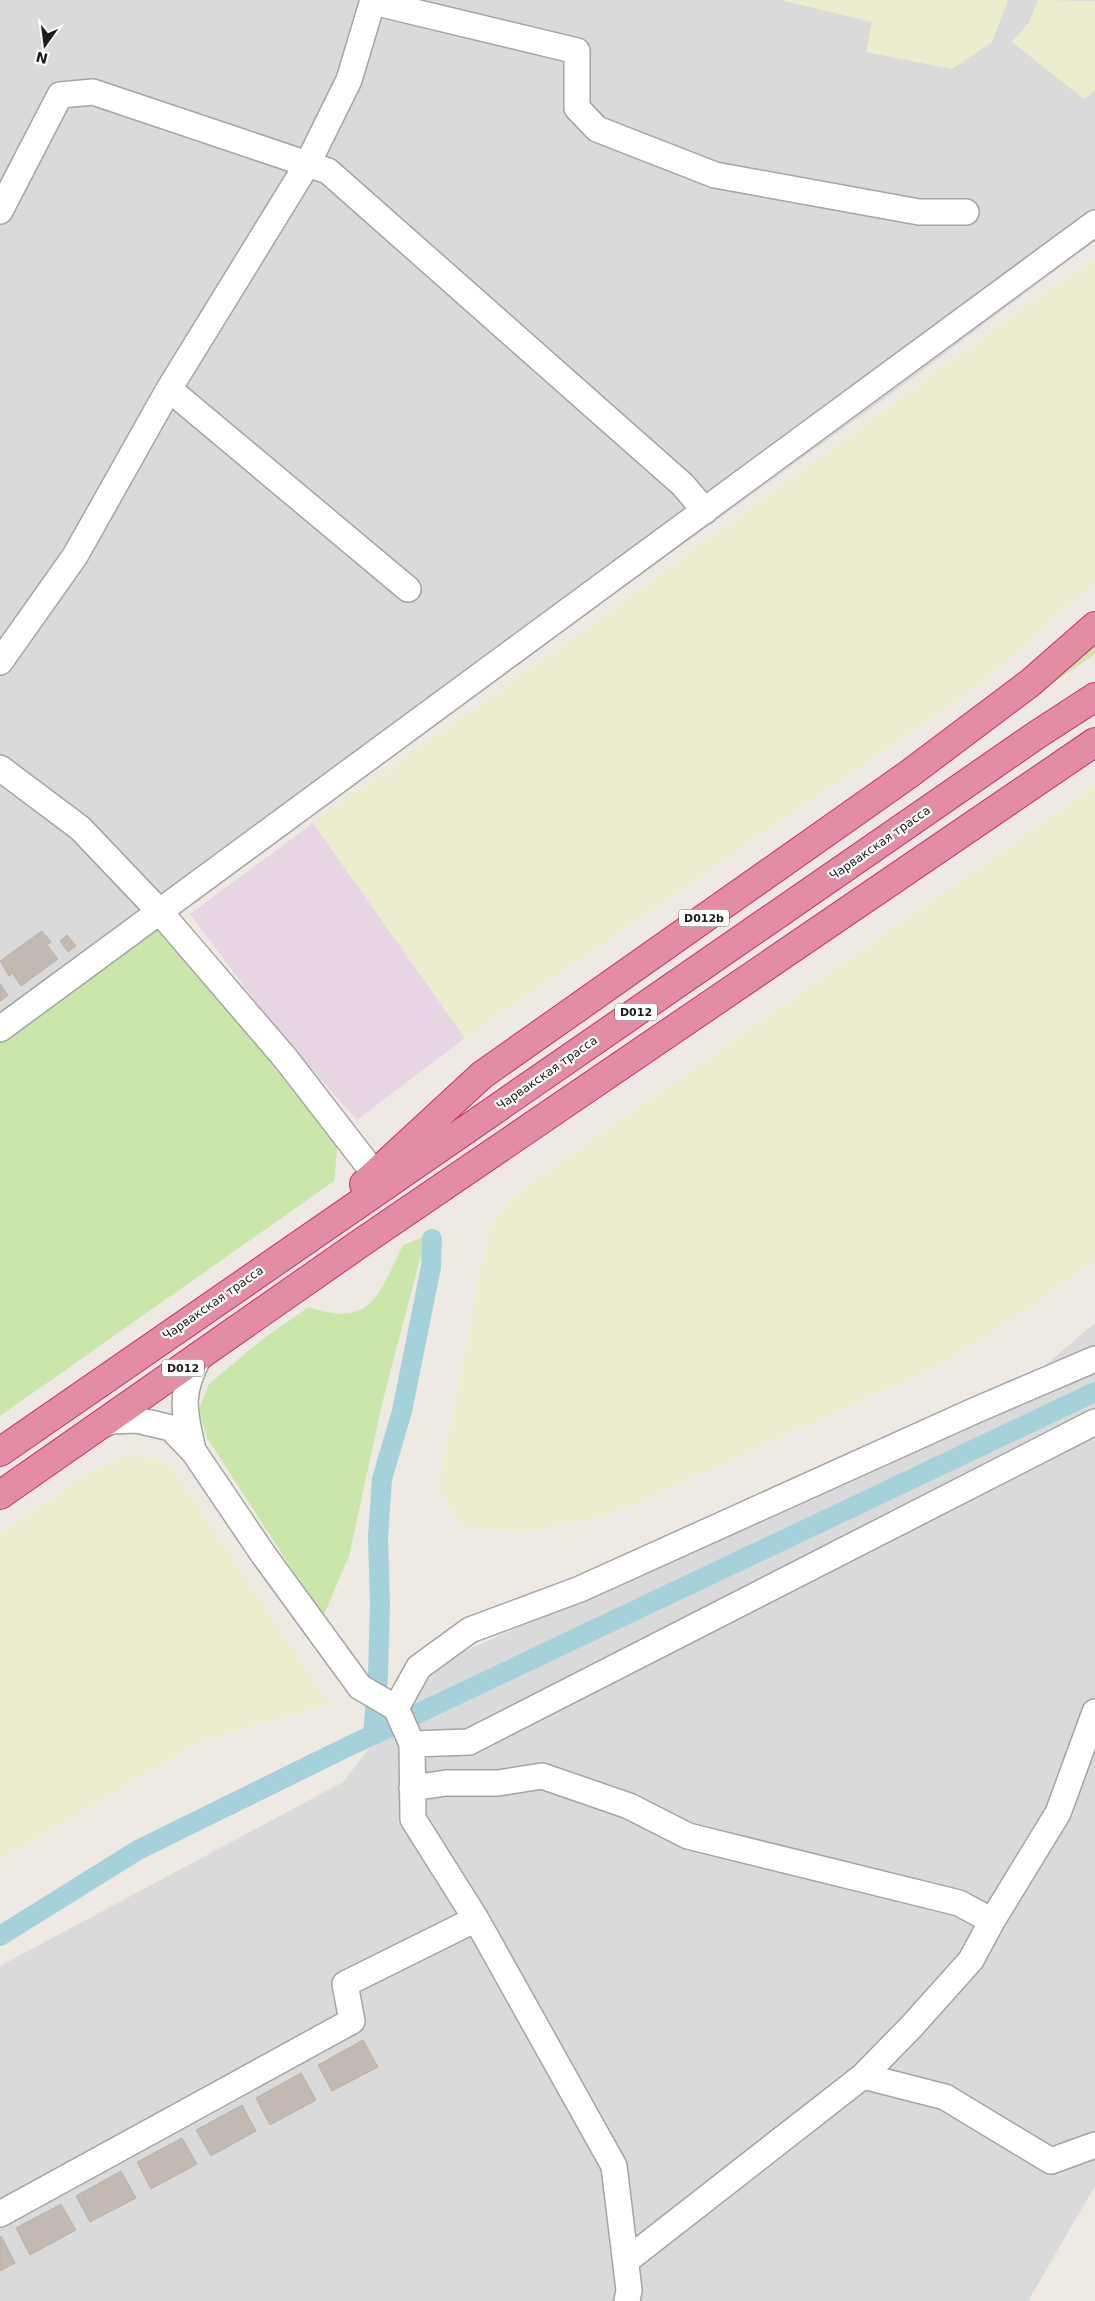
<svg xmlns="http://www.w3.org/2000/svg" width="1095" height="2301" font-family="'DejaVu Sans',sans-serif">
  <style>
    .residential { fill: #dbdada }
    .industrial { fill: #e7d5e4 }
    .farmland { fill: #ececce }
    .grass { fill: #cbe6aa }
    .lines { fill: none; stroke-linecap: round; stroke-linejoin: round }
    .canal { stroke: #a5d1da; stroke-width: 20 }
    .building { fill: #c2b9b3; stroke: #bfafa6 }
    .minor-casing { stroke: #a4a4a4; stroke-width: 28 }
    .highway-casing { stroke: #d12a6e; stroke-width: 30 }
    .minor { stroke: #fff; stroke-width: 25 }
    .highway { stroke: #e38da2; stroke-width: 28 }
    .labels { text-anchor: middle; stroke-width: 4.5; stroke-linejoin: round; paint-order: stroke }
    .shield { fill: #fff; stroke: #616161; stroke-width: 1 }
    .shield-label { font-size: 11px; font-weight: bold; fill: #1d1d1d }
    .street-label { font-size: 12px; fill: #1d1d1d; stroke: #fff }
  </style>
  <rect width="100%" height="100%" fill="#eee9e3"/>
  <path class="residential" d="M 0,0 L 1095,0 L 1095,241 L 895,391 L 226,875 L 0,1042 Z
    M 1095,1323 L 1095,2186 L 1028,2301 L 0,2301 L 0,1966 L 343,1782 L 434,1665 L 981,1419 Z"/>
  <path class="industrial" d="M 313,823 L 465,1038 L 357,1120 L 279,1033 L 190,914 Z"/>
  <path class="farmland" d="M 781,0 L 1008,0 L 992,42 L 952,69 L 866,52 L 872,22 Z
    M 1038,0 L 1095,1 L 1095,90 L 1084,99 L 1012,42 L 1029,22 Z
    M 1095,259 L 1095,582 L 982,683 L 465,1038 L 313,823 L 567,643 L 1017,313 Z
    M 1095,786 L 1095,1261 L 1035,1304 L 942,1364 L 609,1515 L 526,1532 L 463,1527 L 438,1489 L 489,1229 L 509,1199 Z
    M 129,1456 L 168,1461 L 330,1704 L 203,1740 L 0,1859 L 0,1534 L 89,1472 Z"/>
  <path class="grass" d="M 1095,638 L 1095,654 L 1052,684 L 1060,673 Z
    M 156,926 L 266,1045 L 338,1140 L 334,1181 L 0,1416 L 0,1042 Z
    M 426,1236 L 383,1400 L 349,1556 L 323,1617 L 207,1438 L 199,1409 L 209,1384 L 264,1338 L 309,1307 C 371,1329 379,1294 403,1245 Z"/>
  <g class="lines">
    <path class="canal" d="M 373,1735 L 378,1674 L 380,1605 L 378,1537 L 382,1479 L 402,1411 L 431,1267 L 432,1239
      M 0,1936 L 138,1850 L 343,1749 L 1095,1392"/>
  </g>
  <path class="building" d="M 42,931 L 51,942 L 47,945 L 58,959 L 21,986 L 12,973 L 9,976 L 0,961 Z
    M 67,935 L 76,946 L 68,952 L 60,941 Z
    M 0,984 L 8,995 L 1,1001 L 0,999 Z
    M 363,2040 L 378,2067 L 332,2091 L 318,2065 Z
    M 301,2073 L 316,2100 L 270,2125 L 256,2098 Z
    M 242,2105 L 256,2131 L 211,2156 L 196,2130 Z
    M 182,2138 L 197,2164 L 151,2189 L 137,2162 Z
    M 121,2171 L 136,2198 L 90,2222 L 76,2196 Z
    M 61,2204 L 76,2230 L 30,2255 L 16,2228 Z
    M 1,2236 L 15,2263 L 0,2271 L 0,2237 Z"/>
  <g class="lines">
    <g class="minor-casing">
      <path id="minor" d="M 373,2 L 577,51 L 577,108 L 597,129 L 715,175 L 919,212 L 966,212
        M 0,211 L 60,95 L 93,92 L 328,171 L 683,485 L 705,511
        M 169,389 L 408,589
        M 0,662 L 75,556 L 169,389 L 308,163 L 349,80 L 373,0
        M 0,768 L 80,828 L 160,912 L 286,1059 L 374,1173
        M 0,1029 L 1095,223
        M 99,1426 L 112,1421 L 137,1420 L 171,1428 L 194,1452 L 263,1554 L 360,1687 L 396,1708 L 412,1744 L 413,1819 L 476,1919 L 614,2166 L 629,2290 L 627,2301
        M 193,1450 C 184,1410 179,1395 199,1357
        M 396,1708 L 419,1667 L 470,1630 L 580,1589 L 976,1410 L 1095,1359
        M 412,1744 L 469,1742 L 1095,1422
        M 412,1788 L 446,1783 L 498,1783 L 542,1776 L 629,1806 L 688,1836 L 959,1903 L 992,1921
        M 863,2076 L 945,2097 L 1051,2161 L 1095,2145
        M 0,2214 L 352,2021 L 345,1984 L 476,1919
        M 626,2261 L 863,2076 L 911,2027 L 971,1960 L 992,1921 L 1058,1813 L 1095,1712"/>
    </g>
    <g class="highway-casing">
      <path id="highway" d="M 364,1184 L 482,1075 L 909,774 L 1030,683 L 1095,626
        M 0,1452 L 1038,734 L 1095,697
        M 0,1495 L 365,1240 L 1095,742"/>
    </g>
    <use href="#minor" class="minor"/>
    <use href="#highway" class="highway"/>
  </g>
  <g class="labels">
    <g class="shield">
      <rect x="679" y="909.5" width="50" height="17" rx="4"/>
      <rect x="615" y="1003.5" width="42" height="17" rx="4"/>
      <rect x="162" y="1359.5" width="42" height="17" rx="4"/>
    </g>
    <g class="shield-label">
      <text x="704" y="922">D012b</text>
      <text x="636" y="1016">D012</text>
      <text x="183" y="1372">D012</text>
    </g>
    <g class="street-label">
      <text transform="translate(880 843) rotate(-35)" y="4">Чарвакская трасса</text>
      <text transform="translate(547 1073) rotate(-35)" y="4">Чарвакская трасса</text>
      <text transform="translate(213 1303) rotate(-35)" y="4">Чарвакская трасса</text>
    </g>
  </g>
  <g transform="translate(45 45) rotate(194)" stroke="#ffffff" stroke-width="4" paint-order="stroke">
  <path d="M0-4L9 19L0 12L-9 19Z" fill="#1d1d1d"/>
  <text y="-8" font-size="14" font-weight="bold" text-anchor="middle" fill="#1d1d1d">N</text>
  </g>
</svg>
